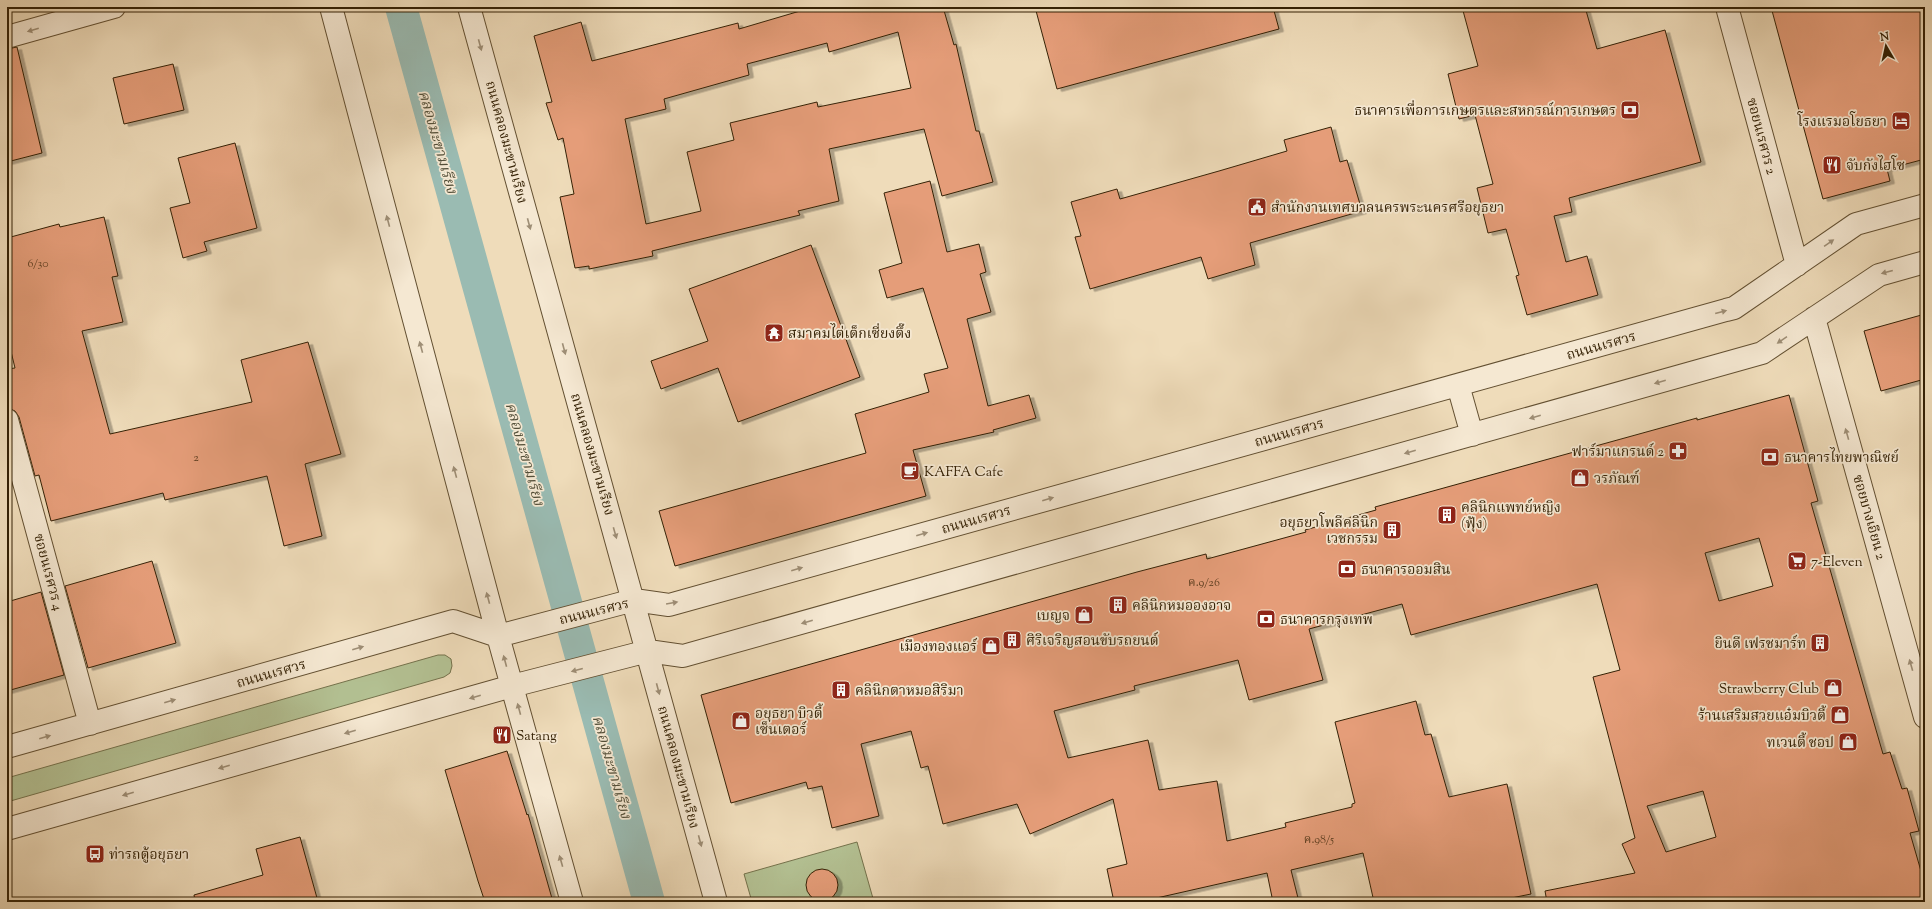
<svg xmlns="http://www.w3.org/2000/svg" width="1932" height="909" font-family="'Sorts Mill Goudy','Noto Serif Thai',serif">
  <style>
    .green { fill: #b4c294; stroke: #74724c }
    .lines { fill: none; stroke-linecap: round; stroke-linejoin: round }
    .canal { stroke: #9abbb2; stroke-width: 32 }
    .building { fill: #e59d79; stroke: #342105; fill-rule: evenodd; filter: url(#shadow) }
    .minor-casing { stroke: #635032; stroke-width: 24 }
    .minor { stroke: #f5e8d2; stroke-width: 22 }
    .oneway { fill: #9e8e76 }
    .labels { text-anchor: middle; stroke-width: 3.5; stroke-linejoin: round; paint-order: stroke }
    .number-label { font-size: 12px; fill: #604022 }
    .poi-label { font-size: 14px; fill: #342105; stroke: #f5e8d2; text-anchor: start }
    .street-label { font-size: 14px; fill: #342105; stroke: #f5e8d2 }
    .water-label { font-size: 15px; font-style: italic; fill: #534f39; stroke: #f5e8d2 }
  </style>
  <defs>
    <filter id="shadow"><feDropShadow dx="4.5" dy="2.5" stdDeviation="0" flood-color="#0004"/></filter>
  </defs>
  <rect width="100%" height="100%" fill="#efdcba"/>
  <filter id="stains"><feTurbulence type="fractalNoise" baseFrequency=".005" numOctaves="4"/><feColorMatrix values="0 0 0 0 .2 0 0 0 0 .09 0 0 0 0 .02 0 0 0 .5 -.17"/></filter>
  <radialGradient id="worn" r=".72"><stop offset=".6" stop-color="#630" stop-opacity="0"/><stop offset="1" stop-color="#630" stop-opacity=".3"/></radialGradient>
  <path class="green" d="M 438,655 L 445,655 L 451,659 L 452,666 L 450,673 L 444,677 L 7,802 L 7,778 Z
    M 857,842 L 874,902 L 752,902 L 744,874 Z"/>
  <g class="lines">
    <path class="canal" d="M 401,7 L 649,902"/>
  </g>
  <path class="building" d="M 799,7 L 943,7 L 954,45 L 956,44 L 976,131 L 979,131 L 993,182 L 942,196 L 924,129 L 829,149 L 839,201 L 798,211 L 800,215 L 652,251 L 653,256 L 589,269 L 589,266 L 575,268 L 560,197 L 574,194 L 563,138 L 558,140 L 546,103 L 552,102 L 534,36 L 581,22 L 592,61 L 738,23 L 739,29 L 800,11 ZM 898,32 L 911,88 L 818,107 L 817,102 L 730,123 L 734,140 L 687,152 L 701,211 L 646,224 L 625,119 L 666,109 L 664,99 L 749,75 L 747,64 L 827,43 L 829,52 Z
    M 1035,7 L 1273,7 L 1279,29 L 1057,89 Z
    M 1462,7 L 1585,7 L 1597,49 L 1665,30 L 1701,162 L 1569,198 L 1572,212 L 1554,216 L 1566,262 L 1587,256 L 1598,295 L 1527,315 L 1516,276 L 1519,275 L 1506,229 L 1488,233 L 1477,188 L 1493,184 L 1475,115 L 1459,119 L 1448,74 L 1478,66 Z
    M 1771,7 L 1925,7 L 1925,159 L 1887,169 L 1890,181 L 1823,199 Z
    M 17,47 L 42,153 L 7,162 L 7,49 Z
    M 173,64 L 184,110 L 124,124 L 113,78 Z
    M 1331,127 L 1340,162 L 1347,160 L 1362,211 L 1250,243 L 1255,265 L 1208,279 L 1201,257 L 1090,289 L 1075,237 L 1081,236 L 1071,202 L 1117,189 L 1120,199 L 1219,171 L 1287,151 L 1284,140 Z
    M 235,143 L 257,228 L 204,242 L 207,251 L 183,258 L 170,208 L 190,203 L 178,158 Z
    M 930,181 L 947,252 L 979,244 L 986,272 L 980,274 L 991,312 L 967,319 L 988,406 L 1029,395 L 1036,418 L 993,430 L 994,432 L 913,450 L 926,496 L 675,566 L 659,511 L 866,453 L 855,414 L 929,392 L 924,374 L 948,368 L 923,288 L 887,298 L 879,270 L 902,263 L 884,193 Z
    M 104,217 L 118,276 L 112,277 L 123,322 L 82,331 L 110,434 L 252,402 L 241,360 L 308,342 L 341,454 L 305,464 L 322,536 L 284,546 L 267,476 L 165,500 L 163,493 L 51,521 L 39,475 L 35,476 L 19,417 L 15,411 L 7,408 L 7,369 L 15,368 L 7,335 L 7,238 L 59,224 L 60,227 Z
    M 811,245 L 860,377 L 738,422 L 718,368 L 661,389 L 651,361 L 708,341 L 689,289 Z
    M 1925,314 L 1925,379 L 1881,391 L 1864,331 Z
    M 1789,395 L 1818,501 L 1811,503 L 1872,716 L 1883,754 L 1890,752 L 1902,789 L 1907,788 L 1919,831 L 1910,833 L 1925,885 L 1925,902 L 1547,902 L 1545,891 L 1635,873 L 1622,844 L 1635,838 L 1593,677 L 1620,670 L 1597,584 L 1411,635 L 1402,604 L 1309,629 L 1323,680 L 1249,700 L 1238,660 L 1134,686 L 1135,690 L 1054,711 L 1068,758 L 1148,740 L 1159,790 L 1217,781 L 1227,841 L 1286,827 L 1285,823 L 1352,807 L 1352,804 L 1355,803 L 1335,722 L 1416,701 L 1425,735 L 1431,734 L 1449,797 L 1507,784 L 1531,894 L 1492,902 L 1374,902 L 1363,853 L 1291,870 L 1299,902 L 1273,902 L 1267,873 L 1139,902 L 1114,902 L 1107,869 L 1127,864 L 1113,799 L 1030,834 L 1017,804 L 943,824 L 928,766 L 921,768 L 911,731 L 861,744 L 879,816 L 832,828 L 822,786 L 808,789 L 806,782 L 731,803 L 701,695 L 1137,572 L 1206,554 L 1207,559 L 1306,532 L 1305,530 L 1376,510 L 1375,507 L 1697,418 L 1697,420 ZM 1759,538 L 1773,586 L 1719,601 L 1705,553 ZM 1703,791 L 1716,837 L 1666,852 L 1647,806 Z
    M 7,467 L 11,482 L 7,484 Z
    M 152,561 L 176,643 L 88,668 L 65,586 Z
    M 41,592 L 64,675 L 7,691 L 7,602 Z
    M 507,751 L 527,815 L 528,814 L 553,902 L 485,902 L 478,881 L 445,770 Z
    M 300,837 L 317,898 L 302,902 L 195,902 L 194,895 L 263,875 L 256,849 Z
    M806 885a16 16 0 1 1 32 0a16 16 0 1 1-32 0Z"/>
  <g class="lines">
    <g class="minor-casing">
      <path id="minor" d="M 331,7 L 498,636 L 572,902
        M 469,7 L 716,902
        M 1727,7 L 1797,265
        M 7,37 L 114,7
        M 1814,318 L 1925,717
        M 1458,385 L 1472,435
        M 7,420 L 90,724
        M 7,747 L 453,621 L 498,636 L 634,600 L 669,605 L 1726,310 L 1734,308 L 1856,224 L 1925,205
        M 7,829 L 512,686 L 648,651 L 683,656 L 1762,353 L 1879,275 L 1925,262"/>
    </g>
    <use href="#minor" class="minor"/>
  </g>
  <defs><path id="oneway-solid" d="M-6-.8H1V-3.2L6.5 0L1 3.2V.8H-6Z"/></defs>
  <g class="oneway">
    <use href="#oneway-solid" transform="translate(33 30) rotate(164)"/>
    <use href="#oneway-solid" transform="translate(480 45) rotate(75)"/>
    <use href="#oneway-solid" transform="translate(388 221) rotate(-105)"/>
    <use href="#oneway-solid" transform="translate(529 224) rotate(75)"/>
    <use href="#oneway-solid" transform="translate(1829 243) rotate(-35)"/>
    <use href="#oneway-solid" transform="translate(1887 272) rotate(165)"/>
    <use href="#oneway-solid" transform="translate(1721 312) rotate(-15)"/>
    <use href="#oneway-solid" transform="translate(1782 340) rotate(146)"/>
    <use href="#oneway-solid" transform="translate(421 347) rotate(-105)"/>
    <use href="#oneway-solid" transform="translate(564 349) rotate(75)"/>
    <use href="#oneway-solid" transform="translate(1660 382) rotate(164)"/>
    <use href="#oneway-solid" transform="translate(1535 417) rotate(164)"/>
    <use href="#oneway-solid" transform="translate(1847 434) rotate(-106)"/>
    <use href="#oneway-solid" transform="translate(1410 452) rotate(164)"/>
    <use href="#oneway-solid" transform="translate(455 472) rotate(-105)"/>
    <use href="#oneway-solid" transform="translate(1048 499) rotate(-16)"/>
    <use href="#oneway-solid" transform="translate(615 533) rotate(74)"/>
    <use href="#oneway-solid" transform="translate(922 534) rotate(-16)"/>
    <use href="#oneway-solid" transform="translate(797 569) rotate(-16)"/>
    <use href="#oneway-solid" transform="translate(488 598) rotate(-105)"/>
    <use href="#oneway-solid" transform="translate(672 603) rotate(-10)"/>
    <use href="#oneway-solid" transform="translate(807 622) rotate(164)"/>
    <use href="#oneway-solid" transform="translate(358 648) rotate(-16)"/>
    <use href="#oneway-solid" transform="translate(505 661) rotate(-105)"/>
    <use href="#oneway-solid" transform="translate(1911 665) rotate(-106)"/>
    <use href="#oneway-solid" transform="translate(577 670) rotate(165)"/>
    <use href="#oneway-solid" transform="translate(658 689) rotate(75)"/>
    <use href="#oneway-solid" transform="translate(475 697) rotate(164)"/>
    <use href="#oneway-solid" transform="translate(170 701) rotate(-16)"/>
    <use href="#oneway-solid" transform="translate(519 709) rotate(-105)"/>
    <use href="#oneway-solid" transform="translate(350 732) rotate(164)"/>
    <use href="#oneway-solid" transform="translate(45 737) rotate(-16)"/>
    <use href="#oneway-solid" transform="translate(224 767) rotate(164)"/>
    <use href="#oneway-solid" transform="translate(128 794) rotate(164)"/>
    <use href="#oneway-solid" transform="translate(700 841) rotate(75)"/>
    <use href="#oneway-solid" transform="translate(561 861) rotate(-106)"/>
  </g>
  <defs>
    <g id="bank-square" transform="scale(1)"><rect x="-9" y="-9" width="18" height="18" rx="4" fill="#8f2418" stroke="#f5e8d2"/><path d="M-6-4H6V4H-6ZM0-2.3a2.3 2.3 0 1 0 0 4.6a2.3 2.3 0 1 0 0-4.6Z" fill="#fff"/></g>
    <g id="hotel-square" transform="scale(1)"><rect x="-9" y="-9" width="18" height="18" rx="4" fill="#8f2418" stroke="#f5e8d2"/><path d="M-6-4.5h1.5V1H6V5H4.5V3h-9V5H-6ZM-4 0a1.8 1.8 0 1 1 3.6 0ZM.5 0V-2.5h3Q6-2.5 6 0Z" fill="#fff"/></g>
    <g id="restaurant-square" transform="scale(1)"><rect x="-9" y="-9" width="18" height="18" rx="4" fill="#8f2418" stroke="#f5e8d2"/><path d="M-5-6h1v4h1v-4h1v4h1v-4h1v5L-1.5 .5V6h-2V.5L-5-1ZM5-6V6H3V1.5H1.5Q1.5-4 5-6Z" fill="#fff"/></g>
    <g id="civic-square" transform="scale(1)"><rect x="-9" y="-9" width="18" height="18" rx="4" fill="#8f2418" stroke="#f5e8d2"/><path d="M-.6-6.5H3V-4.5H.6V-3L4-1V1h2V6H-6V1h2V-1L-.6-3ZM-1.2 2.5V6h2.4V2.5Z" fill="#fff"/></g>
    <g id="temple-square" transform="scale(1)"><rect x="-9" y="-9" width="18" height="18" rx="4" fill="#8f2418" stroke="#f5e8d2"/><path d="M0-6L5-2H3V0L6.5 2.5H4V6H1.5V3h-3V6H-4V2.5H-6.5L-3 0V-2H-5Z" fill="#fff"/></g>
    <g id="pharmacy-square" transform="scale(1)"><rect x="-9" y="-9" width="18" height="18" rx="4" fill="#8f2418" stroke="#f5e8d2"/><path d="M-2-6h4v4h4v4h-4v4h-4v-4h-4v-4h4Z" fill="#fff"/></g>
    <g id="cafe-square" transform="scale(1)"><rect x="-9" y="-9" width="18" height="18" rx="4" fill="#8f2418" stroke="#f5e8d2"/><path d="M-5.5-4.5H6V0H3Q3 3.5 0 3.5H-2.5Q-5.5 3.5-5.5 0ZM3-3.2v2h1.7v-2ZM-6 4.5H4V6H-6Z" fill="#fff"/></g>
    <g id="shop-square" transform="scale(1)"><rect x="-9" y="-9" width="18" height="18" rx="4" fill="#8f2418" stroke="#f5e8d2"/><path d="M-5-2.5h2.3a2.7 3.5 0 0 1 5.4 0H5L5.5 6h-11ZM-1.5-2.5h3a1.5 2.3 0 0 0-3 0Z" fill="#fff"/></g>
    <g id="building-square" transform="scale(1)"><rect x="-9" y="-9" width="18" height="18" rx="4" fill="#8f2418" stroke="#f5e8d2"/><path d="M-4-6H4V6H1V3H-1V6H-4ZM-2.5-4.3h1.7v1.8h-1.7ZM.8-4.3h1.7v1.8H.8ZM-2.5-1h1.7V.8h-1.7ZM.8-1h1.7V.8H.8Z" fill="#fff"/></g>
    <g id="supermarket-square" transform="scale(1)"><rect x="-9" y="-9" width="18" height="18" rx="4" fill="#8f2418" stroke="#f5e8d2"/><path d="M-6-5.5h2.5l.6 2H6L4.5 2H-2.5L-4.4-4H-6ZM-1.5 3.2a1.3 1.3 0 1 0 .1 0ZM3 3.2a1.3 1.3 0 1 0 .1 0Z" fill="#fff"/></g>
    <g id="bus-square" transform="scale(1)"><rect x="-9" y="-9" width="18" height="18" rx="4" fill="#8f2418" stroke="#f5e8d2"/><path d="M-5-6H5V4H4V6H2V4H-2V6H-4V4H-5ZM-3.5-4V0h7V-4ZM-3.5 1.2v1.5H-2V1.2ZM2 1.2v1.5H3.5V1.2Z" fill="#fff"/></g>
  </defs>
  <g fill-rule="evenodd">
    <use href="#bank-square" x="1630" y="110"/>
    <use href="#hotel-square" x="1901" y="121"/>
    <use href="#restaurant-square" x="1832" y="165"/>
    <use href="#civic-square" x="1257" y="207"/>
    <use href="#temple-square" x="774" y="333"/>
    <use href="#pharmacy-square" x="1678" y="451"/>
    <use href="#bank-square" x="1770" y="457"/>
    <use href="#cafe-square" x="910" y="471"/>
    <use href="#shop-square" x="1580" y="478"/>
    <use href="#building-square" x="1447" y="515"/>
    <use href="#building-square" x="1392" y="530"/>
    <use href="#supermarket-square" x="1797" y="561"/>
    <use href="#bank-square" x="1347" y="569"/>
    <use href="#building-square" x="1118" y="605"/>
    <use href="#shop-square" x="1084" y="615"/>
    <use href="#bank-square" x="1266" y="619"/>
    <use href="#building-square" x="1012" y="640"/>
    <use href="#building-square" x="1820" y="643"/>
    <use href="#shop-square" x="991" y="646"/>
    <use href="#shop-square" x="1833" y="688"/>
    <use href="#building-square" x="841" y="690"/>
    <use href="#shop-square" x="1840" y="715"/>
    <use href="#shop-square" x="741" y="721"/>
    <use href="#restaurant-square" x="502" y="735"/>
    <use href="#shop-square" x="1848" y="742"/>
    <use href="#bus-square" x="95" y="854"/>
  </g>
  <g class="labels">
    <g class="number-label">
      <text x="38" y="267">6/30</text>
      <text x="196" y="461">2</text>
      <text x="1204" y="586">ค.9/26</text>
      <text x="1319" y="843">ค.98/5</text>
    </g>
    <g class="poi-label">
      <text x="1616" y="115" text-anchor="end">ธนาคารเพื่อการเกษตรและสหกรณ์การเกษตร</text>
      <text x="1887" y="126" text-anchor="end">โรงแรมอโยธยา</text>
      <text x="1846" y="170">จับกังไฮโซ</text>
      <text x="1271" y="212">สำนักงานเทศบาลนครพระนครศรีอยุธยา</text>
      <text x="788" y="338">สมาคมไต่เต็กเซี่ยงตึ๊ง</text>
      <text x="1664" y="456" text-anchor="end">ฟาร์มาแกรนด์ 2</text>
      <text x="1784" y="462">ธนาคารไทยพาณิชย์</text>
      <text x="924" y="476">KAFFA Cafe</text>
      <text x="1594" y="483">วรภัณฑ์</text>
      <text x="1461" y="512">คลินิกแพทย์หญิง<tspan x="1461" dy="16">(ฟุ้ง)</tspan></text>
      <text x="1378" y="527" text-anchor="end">อยุธยาโพลีคลินิก<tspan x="1378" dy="16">เวชกรรม</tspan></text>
      <text x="1811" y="566">7-Eleven</text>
      <text x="1361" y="574">ธนาคารออมสิน</text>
      <text x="1132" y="610">คลินิกหมอองอาจ</text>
      <text x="1070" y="620" text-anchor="end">เบญจ</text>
      <text x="1280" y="624">ธนาคารกรุงเทพ</text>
      <text x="1026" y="645">ศิริเจริญสอนขับรถยนต์</text>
      <text x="1806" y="648" text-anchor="end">ยินดี เฟรชมาร์ท</text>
      <text x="977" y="651" text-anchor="end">เมืองทองแอร์</text>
      <text x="1819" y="693" text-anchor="end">Strawberry Club</text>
      <text x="855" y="695">คลินิกตาหมอสิริมา</text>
      <text x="755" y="718">อยุธยา บิวตี้<tspan x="755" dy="16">เซ็นเตอร์</tspan></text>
      <text x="1826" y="720" text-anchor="end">ร้านเสริมสวยแอ๋มบิวตี้</text>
      <text x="516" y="740">Satang</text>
      <text x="1834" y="747" text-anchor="end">ทเวนตี้ ชอป</text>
      <text x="109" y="859">ท่ารถตู้อยุธยา</text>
    </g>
    <g class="street-label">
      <text transform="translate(1762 136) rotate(75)" y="5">ซอยนเรศวร 2</text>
      <text transform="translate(507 142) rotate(75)" y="5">ถนนคลองมะขามเรียง</text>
      <text transform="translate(1601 345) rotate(-16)" y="5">ถนนนเรศวร</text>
      <text transform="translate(1289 432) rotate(-16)" y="5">ถนนนเรศวร</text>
      <text transform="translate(593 454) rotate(74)" y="5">ถนนคลองมะขามเรียง</text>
      <text transform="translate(1870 517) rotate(74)" y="5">ซอยบางเอียน 2</text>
      <text transform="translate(976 519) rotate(-16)" y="5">ถนนนเรศวร</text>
      <text transform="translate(49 572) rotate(75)" y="5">ซอยนเรศวร 4</text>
      <text transform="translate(594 611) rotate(-14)" y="5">ถนนนเรศวร</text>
      <text transform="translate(271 673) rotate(-16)" y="5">ถนนนเรศวร</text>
      <text transform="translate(679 767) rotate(75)" y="5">ถนนคลองมะขามเรียง</text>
    </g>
    <g class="water-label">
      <text transform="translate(438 142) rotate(74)" y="5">คลองมะขามเรียง</text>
      <text transform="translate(525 454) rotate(74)" y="5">คลองมะขามเรียง</text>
      <text transform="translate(612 767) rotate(74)" y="5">คลองมะขามเรียง</text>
    </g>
  </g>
  <rect width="1932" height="909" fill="none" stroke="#efdcba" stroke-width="24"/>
  <rect x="8" y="8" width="1916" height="893" fill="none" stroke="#342105" stroke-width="2"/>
  <rect x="12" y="12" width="1908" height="885" fill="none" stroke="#342105"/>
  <g transform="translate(1886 46) rotate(351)" stroke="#f5e8d2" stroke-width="3" paint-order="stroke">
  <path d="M0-3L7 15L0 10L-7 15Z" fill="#342105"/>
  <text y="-6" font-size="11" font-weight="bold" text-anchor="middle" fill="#342105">N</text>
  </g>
  <rect width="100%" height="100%" filter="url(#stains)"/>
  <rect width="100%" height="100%" fill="url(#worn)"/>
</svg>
